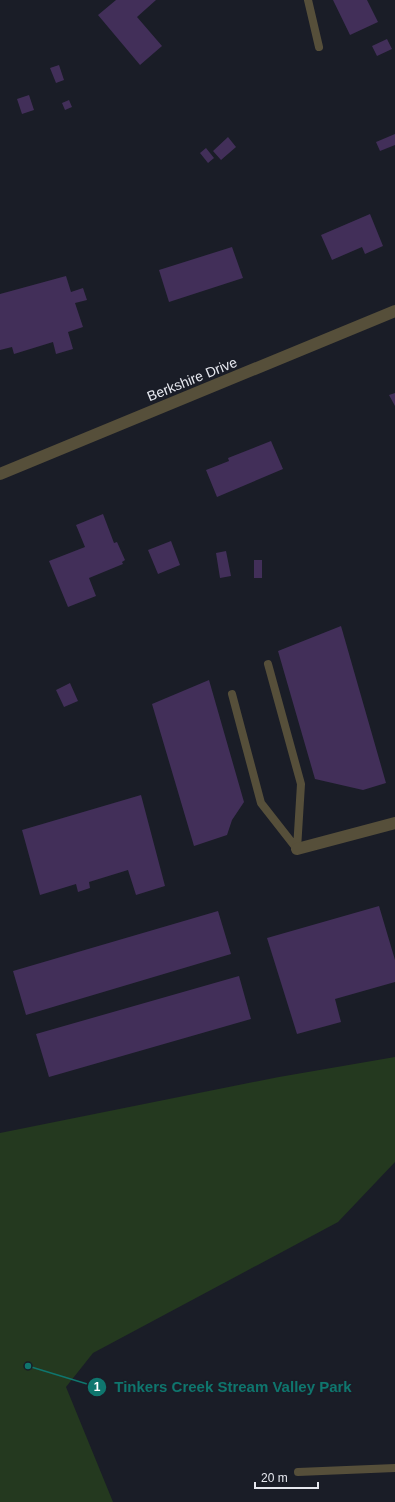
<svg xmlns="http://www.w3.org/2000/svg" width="395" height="1502" font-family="Arial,sans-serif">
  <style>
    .green { fill: #24391f }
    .building { fill: #422f59 }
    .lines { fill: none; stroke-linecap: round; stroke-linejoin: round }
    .lane { stroke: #564f3a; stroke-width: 8 }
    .street { stroke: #564f3a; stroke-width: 12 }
    .labels { text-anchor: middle; stroke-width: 3; stroke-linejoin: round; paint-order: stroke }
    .street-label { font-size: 14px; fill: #e5e7ee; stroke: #1a1d27 }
    .leader { fill: none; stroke: #0f766e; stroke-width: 1.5 }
    .callout-dot { fill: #0f766e; stroke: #1a1d27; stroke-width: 1.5 }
    .mark-label { font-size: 12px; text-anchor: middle; font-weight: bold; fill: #fff }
    .callout-label { font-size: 15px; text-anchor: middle; font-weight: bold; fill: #0f766e; stroke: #1a1d27; stroke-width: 3; stroke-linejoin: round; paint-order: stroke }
  </style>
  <rect width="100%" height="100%" fill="#1a1d27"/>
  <path class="green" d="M 395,1057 L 395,1162 L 338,1222 L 93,1353 L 66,1387 L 113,1502 L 0,1502 L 0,1133 L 279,1077 Z"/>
  <path class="building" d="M 116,0 L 156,0 L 137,17 L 162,46 L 140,65 L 98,15 Z
    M 333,0 L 367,0 L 378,22 L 350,35 Z
    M 387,39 L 392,49 L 377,56 L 372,46 Z
    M 59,65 L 64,80 L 56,83 L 50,68 Z
    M 29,95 L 34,110 L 22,114 L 17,99 Z
    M 69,100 L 72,107 L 65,110 L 62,103 Z
    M 395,134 L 395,145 L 380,151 L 376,142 Z
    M 228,137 L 236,147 L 221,160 L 213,151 Z
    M 206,148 L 214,158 L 208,163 L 200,153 Z
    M 370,214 L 383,246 L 365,254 L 362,247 L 332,260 L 321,235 Z
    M 232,247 L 243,278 L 169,302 L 159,270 Z
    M 66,276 L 71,292 L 83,288 L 87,300 L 75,303 L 83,327 L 68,332 L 73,349 L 56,354 L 53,342 L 14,354 L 12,347 L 0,350 L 0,294 Z
    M 395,393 L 395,406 L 389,395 Z
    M 271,441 L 283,469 L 217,497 L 206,470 L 229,461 L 228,458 Z
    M 103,514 L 114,543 L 117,542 L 125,560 L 122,562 L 123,564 L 89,578 L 96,596 L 68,607 L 49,561 L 85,547 L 76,525 Z
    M 171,541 L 180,565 L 158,574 L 148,550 Z
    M 226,551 L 231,576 L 220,578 L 216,553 Z
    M 254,560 L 262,560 L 262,578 L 254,578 Z
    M 341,626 L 386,783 L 363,790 L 315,779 L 278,651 Z
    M 209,680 L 244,802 L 232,820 L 227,835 L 194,846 L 152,704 Z
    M 70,683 L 78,701 L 64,707 L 56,690 Z
    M 141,795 L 165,886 L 136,895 L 128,870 L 89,882 L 90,888 L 78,892 L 76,884 L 40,895 L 22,830 Z
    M 379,906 L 395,960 L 395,982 L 335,999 L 341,1022 L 297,1034 L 267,938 Z
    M 218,911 L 231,954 L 26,1015 L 13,971 Z
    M 239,976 L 251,1019 L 49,1077 L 36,1034 Z"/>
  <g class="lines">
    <path class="lane" d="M 308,0 L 319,47
      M 268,664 L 301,784 L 297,849
      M 232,694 L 261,803 L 297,849
      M 298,1472 L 395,1468"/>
    <path class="street" d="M 0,474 L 395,311
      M 297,849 L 395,823"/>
  </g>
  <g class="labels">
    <g class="street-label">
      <text transform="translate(192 379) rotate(-22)" y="5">Berkshire Drive</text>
    </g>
  </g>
  <path class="leader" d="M28 1366L97 1387"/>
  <g class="callout-dot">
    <circle cx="28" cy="1366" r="4"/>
    <circle cx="97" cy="1387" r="10"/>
  </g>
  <g class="mark-label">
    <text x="97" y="1391">1</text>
  </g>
  <g class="callout-label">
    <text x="233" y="1392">Tinkers Creek Stream Valley Park</text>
  </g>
  <path d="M255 1482v6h63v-6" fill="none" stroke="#e5e7ee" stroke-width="2"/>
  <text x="261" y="1482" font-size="12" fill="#e5e7ee" stroke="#1a1d27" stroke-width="3" paint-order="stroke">20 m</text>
</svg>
